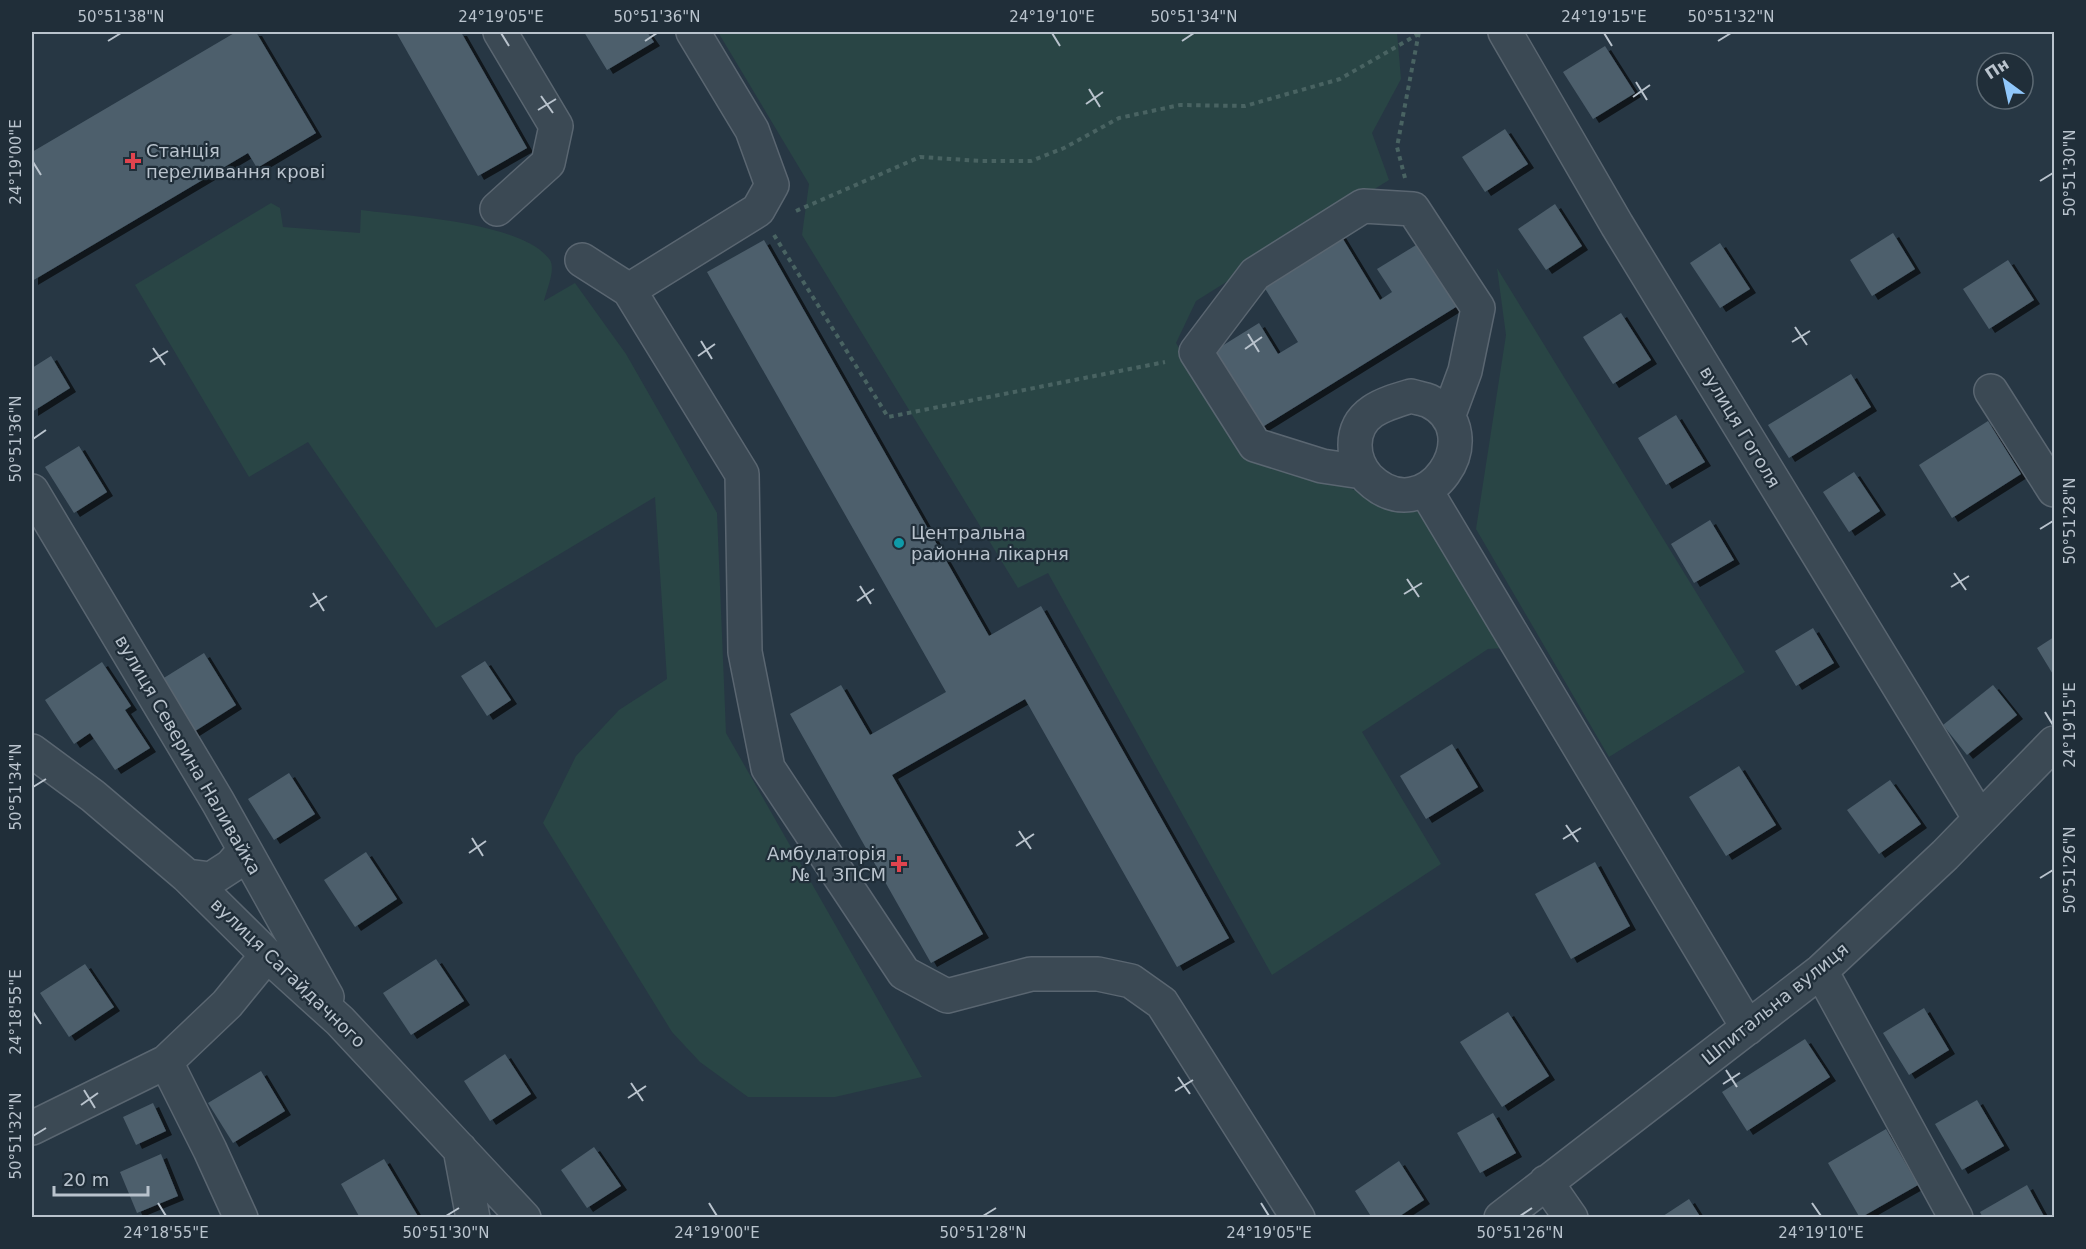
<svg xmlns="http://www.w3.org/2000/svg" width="2086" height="1249" font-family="'DejaVu Sans',sans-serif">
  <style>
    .green { fill: #294545 }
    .building { fill: #4d5f6c; filter: url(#shadow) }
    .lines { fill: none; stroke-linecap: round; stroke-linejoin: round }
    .minor-casing { stroke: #5a6671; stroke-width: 36 }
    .path { stroke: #496362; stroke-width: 4; stroke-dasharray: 4.5 4.5; stroke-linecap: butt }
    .minor { stroke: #3b4954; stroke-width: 33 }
    .ticks { fill: none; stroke: #b9c3cd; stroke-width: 2 }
    .health-dot { fill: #e0444e; stroke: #202e39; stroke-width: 2 }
    .culture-dot { fill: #0f9aa8; stroke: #202e39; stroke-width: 2 }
    .labels { text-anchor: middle; stroke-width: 4.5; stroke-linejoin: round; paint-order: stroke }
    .poi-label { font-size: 18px; fill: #b9c3cd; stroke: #202e39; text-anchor: start }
    .street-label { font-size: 18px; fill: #b9c3cd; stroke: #202e39 }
    .neatline { fill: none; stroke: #b9c3cd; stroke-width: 2 }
    .ticks-label { font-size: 15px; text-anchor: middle; fill: #b9c3cd }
  </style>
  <defs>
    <filter id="shadow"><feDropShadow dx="6" dy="4" stdDeviation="0" flood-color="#0009"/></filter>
  </defs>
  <rect width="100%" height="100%" fill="#273744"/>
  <path class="green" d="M 718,32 L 1397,32 L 1401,79 L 1372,133 L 1389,180 L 1196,301 L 1176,343 L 1243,452 L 1425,514 L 1504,648 L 1488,649 L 1362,732 L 1441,864 L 1272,975 L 1048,573 L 1018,588 L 802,235 L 809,184 Z
    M 271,203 L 280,208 L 283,227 L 360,233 L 361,210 C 406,216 523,222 550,260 C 556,270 546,291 544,301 L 575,283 L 626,354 L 717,513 L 726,733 L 922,1077 L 835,1097 L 748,1097 L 700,1062 L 672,1032 L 543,823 L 576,756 L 619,710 L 667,679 L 655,497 L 436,628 L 308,442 L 249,477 L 135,285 Z
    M 1497,268 L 1745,672 L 1609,757 L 1476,529 L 1506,335 Z"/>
  <path class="building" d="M 236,32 L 256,32 L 316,133 L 257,168 L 248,153 L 32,281 L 32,152 Z
    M 396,32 L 461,32 L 527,148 L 478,176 Z
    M 584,32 L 647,32 L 654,42 L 607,70 Z
    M 1605,46 L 1635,93 L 1593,119 L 1563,72 Z
    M 1505,129 L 1528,164 L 1485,192 L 1462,157 Z
    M 1555,204 L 1582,246 L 1546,270 L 1518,229 Z
    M 1893,233 L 1915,269 L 1872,296 L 1850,260 Z
    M 1340,234 L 1380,300 L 1392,292 L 1377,269 L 1426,239 L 1464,302 L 1256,431 L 1209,354 L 1259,323 L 1278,354 L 1298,342 L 1261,282 Z
    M 764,240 L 989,636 L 1041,606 L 1229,938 L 1177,967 L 1025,699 L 892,775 L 983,934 L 931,963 L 790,714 L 841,685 L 870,735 L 946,692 L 707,272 Z
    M 1720,243 L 1750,289 L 1720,308 L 1690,263 Z
    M 2008,260 L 2034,300 L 1989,329 L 1963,289 Z
    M 1621,313 L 1651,360 L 1613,384 L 1583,337 Z
    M 51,356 L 70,388 L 32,412 L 32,368 Z
    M 1851,374 L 1871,407 L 1789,458 L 1768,425 Z
    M 1676,415 L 1705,462 L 1666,485 L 1638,438 Z
    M 1988,421 L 2021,474 L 1952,518 L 1919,465 Z
    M 79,446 L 107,492 L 74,513 L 45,467 Z
    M 1854,472 L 1880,511 L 1849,532 L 1823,492 Z
    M 1710,520 L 1734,560 L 1694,583 L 1671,544 Z
    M 1813,628 L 1834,663 L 1796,686 L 1775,651 Z
    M 2054,637 L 2054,676 L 2037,648 Z
    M 204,653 L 236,705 L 192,733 L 159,681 Z
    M 485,661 L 511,700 L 487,716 L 461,676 Z
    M 102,662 L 131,706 L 125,710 L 150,748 L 115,770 L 90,733 L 74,744 L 45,700 Z
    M 1993,685 L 2017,715 L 1967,755 L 1943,725 Z
    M 1452,744 L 1478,787 L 1426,819 L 1400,776 Z
    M 1739,766 L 1776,825 L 1726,856 L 1689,797 Z
    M 289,773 L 315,814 L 274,840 L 248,799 Z
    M 1890,780 L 1921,824 L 1879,854 L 1847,810 Z
    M 366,852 L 397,899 L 355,927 L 324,880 Z
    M 1595,862 L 1630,926 L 1571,959 L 1535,894 Z
    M 436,959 L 464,1001 L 411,1035 L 383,993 Z
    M 85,964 L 114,1007 L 69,1037 L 40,993 Z
    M 1924,1008 L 1949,1050 L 1909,1075 L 1883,1033 Z
    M 1508,1012 L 1549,1076 L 1502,1107 L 1460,1042 Z
    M 1805,1039 L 1830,1077 L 1747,1131 L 1722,1092 Z
    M 505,1054 L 531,1094 L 490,1121 L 464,1081 Z
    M 261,1071 L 285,1111 L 233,1143 L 208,1103 Z
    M 1977,1100 L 2004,1146 L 1962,1170 L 1935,1124 Z
    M 153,1103 L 166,1131 L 136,1145 L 123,1117 Z
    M 1493,1113 L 1516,1153 L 1480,1173 L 1457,1133 Z
    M 1886,1129 L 1918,1185 L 1860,1218 L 1828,1163 Z
    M 594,1147 L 621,1186 L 587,1208 L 561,1170 Z
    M 161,1154 L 178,1196 L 137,1213 L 120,1172 Z
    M 384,1159 L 419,1218 L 360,1218 L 341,1184 Z
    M 1399,1161 L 1424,1200 L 1397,1218 L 1372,1218 L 1355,1191 Z
    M 2027,1185 L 2045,1218 L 1983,1218 L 1980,1212 Z
    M 1689,1199 L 1701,1218 L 1660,1218 Z"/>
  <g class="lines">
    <g class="minor-casing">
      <path id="minor" d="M 1505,32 L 1617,225 L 1980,819
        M 497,209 L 548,163 L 556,126 L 500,32
        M 582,260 L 629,290 L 742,474 L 745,652 L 768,768 L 904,973 L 947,996 L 1031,974 L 1098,974 L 1131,981 L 1162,1003 L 1298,1218
        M 629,290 L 758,210 L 772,185 L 752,130 L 693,32
        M 1991,391 L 2054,490
        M 1411,396 C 1417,398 1424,399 1429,401 C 1493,432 1426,535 1368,478 C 1359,468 1355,458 1355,445 C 1355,412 1384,404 1411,396 Z
        M 1362,472 L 1322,466 L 1255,445 L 1196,352 L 1255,274 L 1363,206 L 1413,209 L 1478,308 L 1465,371 L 1448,417
        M 32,491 L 218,802 L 327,997
        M 1426,491 L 1748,1028
        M 32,751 L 93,796 L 187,876 L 267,955 L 340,1021 L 524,1218
        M 187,876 L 211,879 L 231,866 L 244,851
        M 1821,971 L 1956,1218
        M 32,1128 L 166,1062
        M 460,1149 L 473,1218
        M 1546,1182 L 1571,1218
        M 241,1218 L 210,1150 L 166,1062 L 227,1004 L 267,955
        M 1501,1218 L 1821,971 L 1945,855 L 2054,743"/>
    </g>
    <path class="path" d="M 1405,178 L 1397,147 L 1419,32
      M 796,211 L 920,157 L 982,161 L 1031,161 L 1064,148 L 1119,118 L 1180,105 L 1245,106 L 1340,79 L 1422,32
      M 774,235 L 888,417 L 1165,362"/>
    <use href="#minor" class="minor"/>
  </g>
  <path class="ticks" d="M 501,33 L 509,46M 1052,33 L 1060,46M 1604,33 L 1612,46M 108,41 L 121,33M 645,41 L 657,33M 1182,41 L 1194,33M 1718,41 L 1731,33M 1636,82 L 1647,100M 1089,89 L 1100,107M 541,96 L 553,113M 1633,97 L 1650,85M 1086,104 L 1103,92M 538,110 L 556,99M 33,162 L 41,175M 2040,181 L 2053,173M 1795,327 L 1807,345M 1248,334 L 1259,352M 701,341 L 712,359M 1792,342 L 1810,331M 153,348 L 165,365M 1245,349 L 1262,337M 698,356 L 715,344M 150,362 L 168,351M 33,439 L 46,430M 2040,529 L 2053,521M 1954,573 L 1966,590M 1407,579 L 1419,597M 860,586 L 871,604M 1951,587 L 1969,576M 313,593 L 324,611M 1404,594 L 1422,583M 857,601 L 874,589M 310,607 L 327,596M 2045,712 L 2053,725M 33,787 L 46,779M 1566,825 L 1578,842M 1019,831 L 1031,849M 472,838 L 483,856M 1563,839 L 1581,828M 1016,846 L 1034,834M 469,853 L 486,841M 2040,878 L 2053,870M 33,1012 L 41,1024M 1726,1070 L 1737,1087M 1178,1077 L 1190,1094M 631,1083 L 643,1101M 1723,1084 L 1740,1073M 84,1090 L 95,1108M 1175,1091 L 1193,1080M 628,1098 L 646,1086M 81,1105 L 98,1093M 33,1136 L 46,1128M 158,1203 L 166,1216M 709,1203 L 717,1216M 1261,1203 L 1269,1216M 1812,1203 L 1821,1216M 446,1216 L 459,1208M 983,1216 L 996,1208M 1520,1216 L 1532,1208"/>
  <g class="health-dot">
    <path d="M130 152h6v6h6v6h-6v6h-6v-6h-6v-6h6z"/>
    <path d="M896 855h6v6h6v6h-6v6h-6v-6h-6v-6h6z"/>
  </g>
  <circle class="culture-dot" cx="899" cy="543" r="6"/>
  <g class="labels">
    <g class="poi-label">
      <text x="146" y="157">Станція<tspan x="146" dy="21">переливання крові</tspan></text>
      <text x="911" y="539">Центральна<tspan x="911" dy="21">районна лікарня</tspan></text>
      <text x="886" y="860" text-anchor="end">Амбулаторія<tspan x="886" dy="21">№ 1 ЗПСМ</tspan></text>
    </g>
    <g class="street-label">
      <text transform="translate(1740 427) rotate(59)" y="6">вулиця Гоголя</text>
      <text transform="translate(188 755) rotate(60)" y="6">вулиця Северина Наливайка</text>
      <text transform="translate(288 973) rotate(44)" y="6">вулиця Сагайдачного</text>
      <text transform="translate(1775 1004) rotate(-39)" y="6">Шпитальна вулиця</text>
    </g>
  </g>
  <rect width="2086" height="1249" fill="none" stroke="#202e39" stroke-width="66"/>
  <g transform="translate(2005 81) rotate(327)"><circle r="28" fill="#202e39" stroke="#5d6a74" stroke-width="1.5"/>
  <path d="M0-4.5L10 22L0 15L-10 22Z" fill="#90c7fb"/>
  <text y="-9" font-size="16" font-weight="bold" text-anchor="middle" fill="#b9c3cd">Пн</text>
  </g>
  <path d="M54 1186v9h94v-9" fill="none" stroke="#b9c3cd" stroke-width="3"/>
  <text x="63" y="1186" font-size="18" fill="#b9c3cd" stroke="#202e39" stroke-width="4.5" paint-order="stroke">20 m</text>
  <rect x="33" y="33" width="2020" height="1183" class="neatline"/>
  <g class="ticks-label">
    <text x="121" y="22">50°51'38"N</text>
    <text x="501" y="22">24°19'05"E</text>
    <text x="657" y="22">50°51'36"N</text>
    <text x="1052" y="22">24°19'10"E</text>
    <text x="1194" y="22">50°51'34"N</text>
    <text x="1604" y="22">24°19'15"E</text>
    <text x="1731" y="22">50°51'32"N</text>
    <text transform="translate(16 162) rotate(-90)" y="5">24°19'00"E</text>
    <text transform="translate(2070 173) rotate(-90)" y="5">50°51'30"N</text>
    <text transform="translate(16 439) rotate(-90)" y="5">50°51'36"N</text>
    <text transform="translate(2070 521) rotate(-90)" y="5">50°51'28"N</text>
    <text transform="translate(2070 725) rotate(-90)" y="5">24°19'15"E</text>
    <text transform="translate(16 787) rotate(-90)" y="5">50°51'34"N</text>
    <text transform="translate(2070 870) rotate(-90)" y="5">50°51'26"N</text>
    <text transform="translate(16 1012) rotate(-90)" y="5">24°18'55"E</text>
    <text transform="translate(16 1136) rotate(-90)" y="5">50°51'32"N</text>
    <text x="166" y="1238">24°18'55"E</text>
    <text x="446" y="1238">50°51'30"N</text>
    <text x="717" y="1238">24°19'00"E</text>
    <text x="983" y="1238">50°51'28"N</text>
    <text x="1269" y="1238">24°19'05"E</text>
    <text x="1520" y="1238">50°51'26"N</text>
    <text x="1821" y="1238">24°19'10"E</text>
  </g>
</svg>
